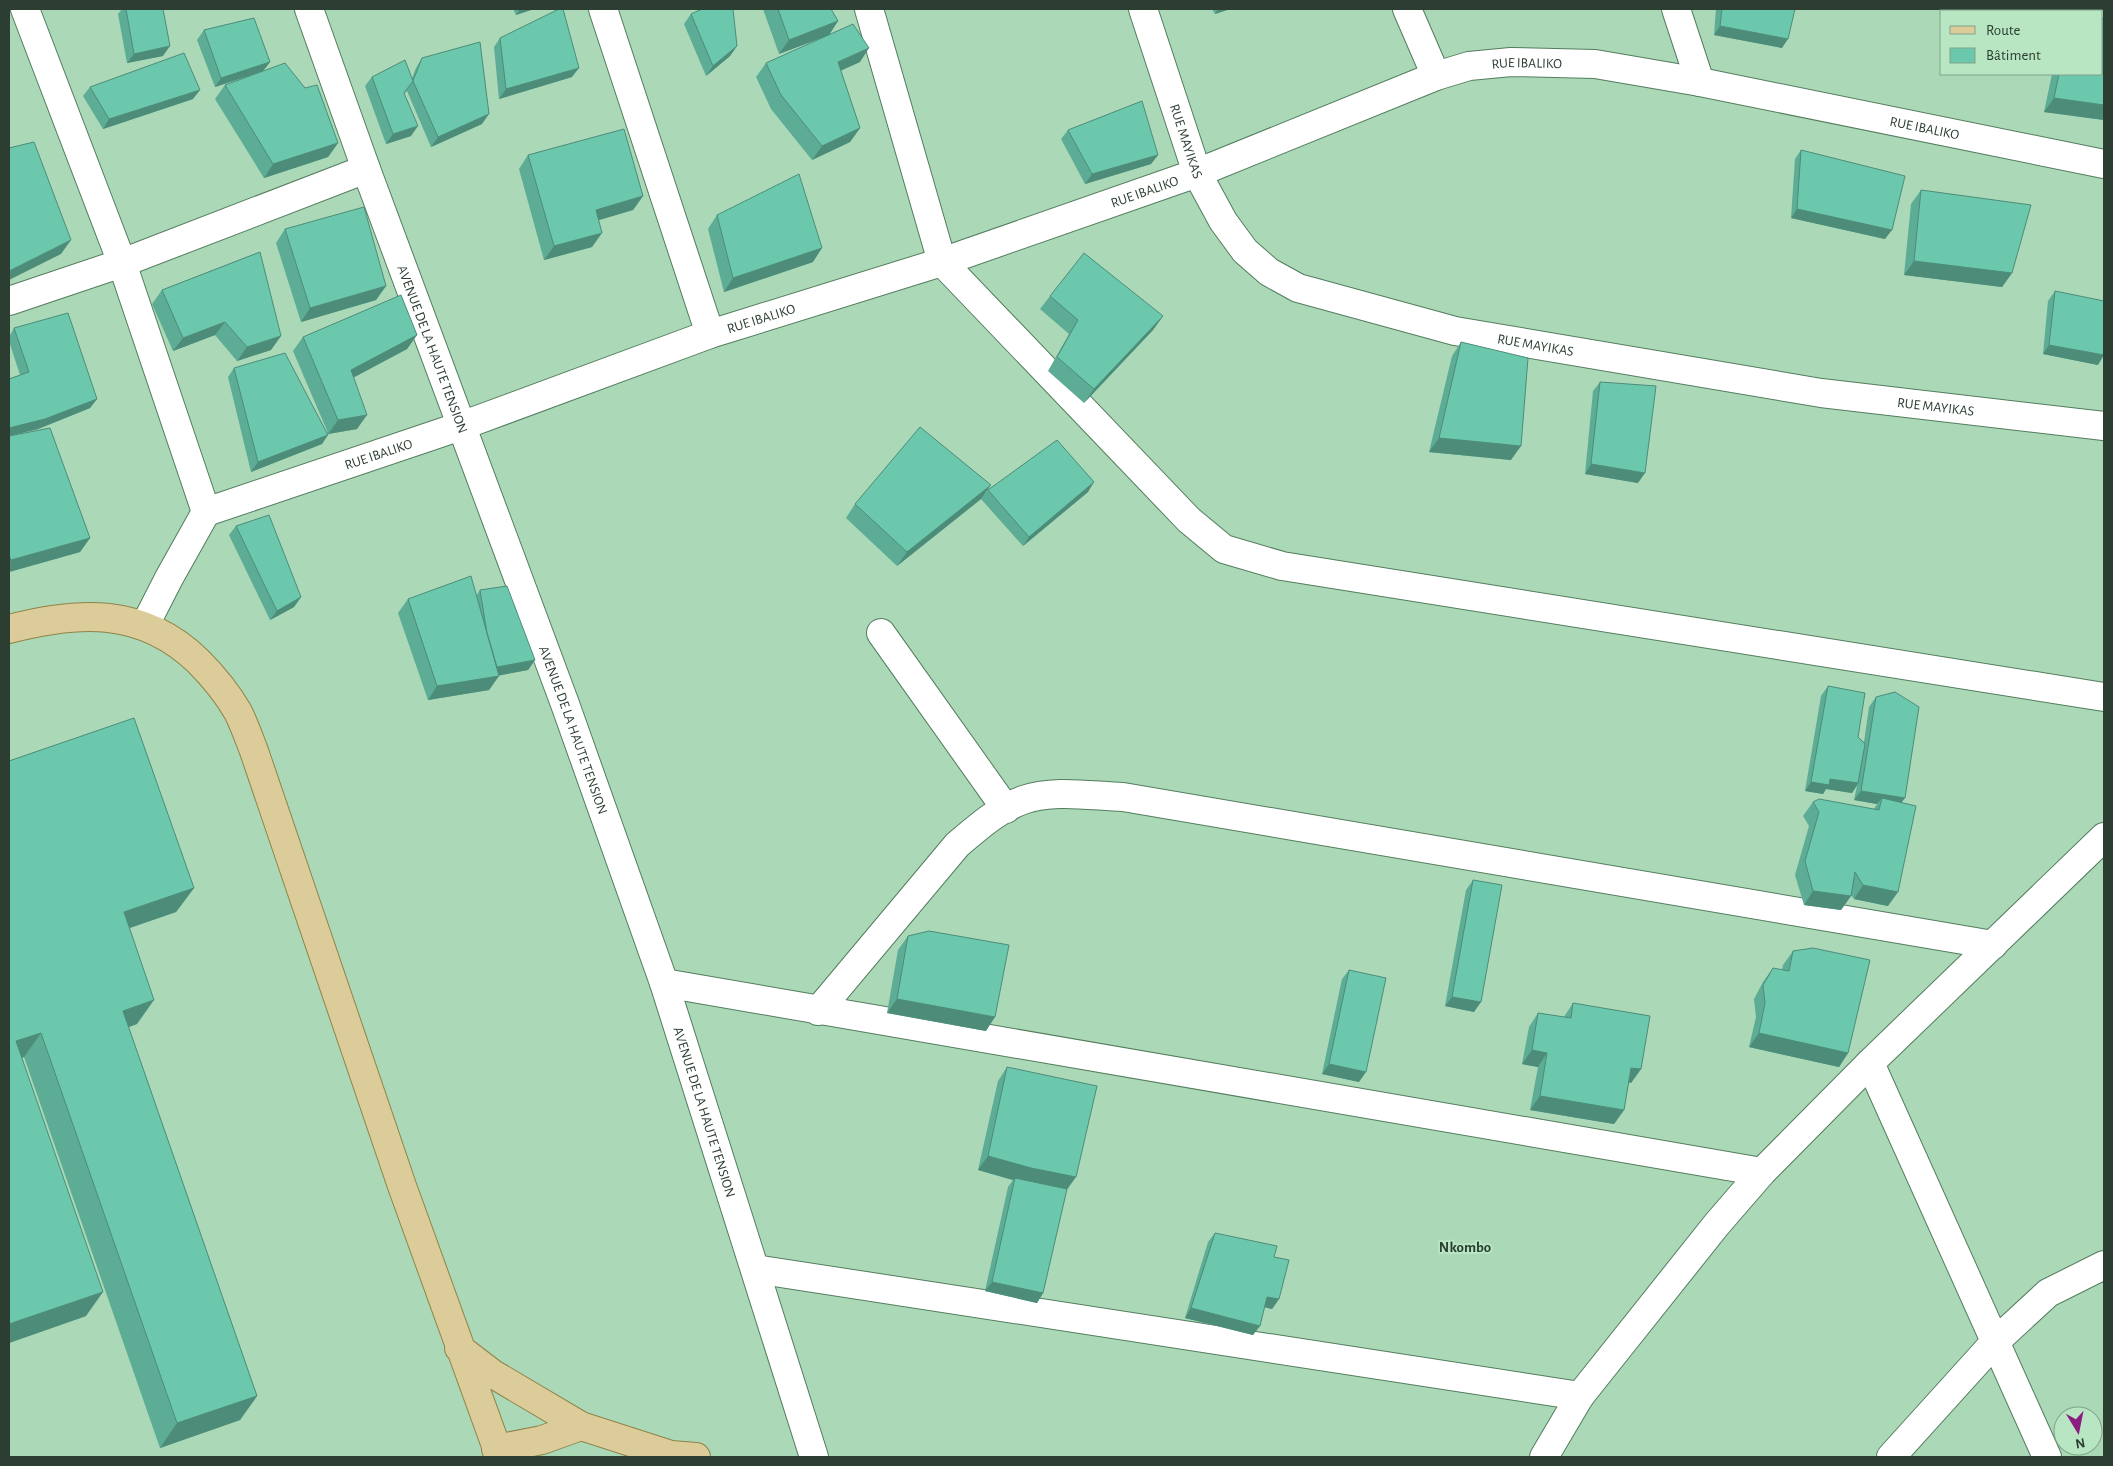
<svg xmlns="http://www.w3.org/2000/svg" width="2113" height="1466" font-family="'Alegreya Sans',sans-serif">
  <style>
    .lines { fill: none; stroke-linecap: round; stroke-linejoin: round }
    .minor-casing { stroke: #537d5e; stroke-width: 30 }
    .primary-casing { stroke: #8e844a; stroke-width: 30 }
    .minor { stroke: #fff; stroke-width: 28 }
    .primary { stroke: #dbcc9a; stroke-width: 28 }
    .wall { fill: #5dac95 }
    .shaded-wall { fill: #4c8c79 }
    .building { fill: #6cc8ad; stroke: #4c8c79 }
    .labels { text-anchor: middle; stroke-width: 4; stroke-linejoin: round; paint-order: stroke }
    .street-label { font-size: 14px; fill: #2c3e31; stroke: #b8e6c3 }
    .neighbourhood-label { font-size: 15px; font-weight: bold; fill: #2c3e31; stroke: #b8e6c3 }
  </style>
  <rect width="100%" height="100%" fill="#abd8b6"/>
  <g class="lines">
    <g class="minor-casing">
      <g id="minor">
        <path d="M 25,9 L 122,263 L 206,512 L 169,578 L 145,625"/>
        <path id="s1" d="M 309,9 L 366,169 L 565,704 L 664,983 L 814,1457"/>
        <path d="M 603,9 L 710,334"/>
        <path d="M 869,9 L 942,262 L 1189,520 L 1224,549 L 1282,566 L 2104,697"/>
        <path id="s2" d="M 1143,9 L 1197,173 L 1223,221 L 1245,251 L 1269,272 L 1298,288 L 1455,331 L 1821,393 L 2104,426"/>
        <path d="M 1407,9 L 1436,76"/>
        <path d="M 1676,9 L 1700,82"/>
        <path d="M 9,301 L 122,263 L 366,169"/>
        <path id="s3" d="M 206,512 L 461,426 L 710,334 L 942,262 L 1197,173 L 1436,76 L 1469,66 L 1511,62 L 1595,64 L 1700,82 L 2104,164"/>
        <path d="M 881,633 L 1006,809"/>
        <path d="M 664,983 L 1762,1172"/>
        <path d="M 818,1011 L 957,845 C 977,828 998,809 1023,800 C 1054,789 1091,796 1123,797 L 1993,945"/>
        <path d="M 1870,1063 L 2047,1457"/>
        <path d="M 755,1269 L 1580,1396"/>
        <path d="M 1544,1457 L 1580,1396 L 1717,1224 L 1762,1172 L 1870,1063 L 2104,837"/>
        <path d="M 1891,1457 L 1995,1342 L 2048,1293 L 2104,1265"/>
      </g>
    </g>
    <g class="primary-casing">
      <path id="primary" d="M 9,629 C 79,611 142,607 198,661 C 213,676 227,693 238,712 C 244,724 249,738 254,751 L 402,1186 L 500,1457
        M 459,1348 L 493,1374 L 581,1426
        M 496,1449 L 542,1440 L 581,1426 L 671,1455 L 696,1457"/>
    </g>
    <use href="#minor" class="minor"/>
    <use href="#primary" class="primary"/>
  </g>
  <path class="wall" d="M 122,9 L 163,9 L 163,56 L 127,63 L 118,14 Z
    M 513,9 L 534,9 L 516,15 Z
    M 763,9 L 831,9 L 838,21 L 829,35 L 779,54 Z
    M 1212,9 L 1230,9 L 1215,14 Z
    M 1716,9 L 1795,9 L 1782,48 L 1714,35 Z
    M 691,14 L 737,46 L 730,56 L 706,76 L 684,24 Z
    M 2104,19 L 2104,120 L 2044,112 L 2052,74 L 2102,74 Z
    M 204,30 L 270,62 L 263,71 L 338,143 L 328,157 L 264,178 L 215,99 L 225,85 L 261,72 L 215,87 L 197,40 Z
    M 500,38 L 572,77 L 499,99 L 494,47 Z
    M 422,58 L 482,124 L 431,147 L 407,91 L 404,94 L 411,136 L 386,144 L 365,86 L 372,77 L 412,78 L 416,68 Z
    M 860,62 L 840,71 L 860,128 L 850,142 L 812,160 L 771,109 L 756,77 L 766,63 Z
    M 90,87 L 193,99 L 103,129 L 83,96 Z
    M 1068,130 L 1158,155 L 1151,164 L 1085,184 L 1061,139 Z
    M 1801,150 L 1885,239 L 1791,218 L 1795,159 Z
    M 528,155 L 643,196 L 633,210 L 598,220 L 592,247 L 544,260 L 519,169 Z
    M 1921,190 L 2012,273 L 2002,287 L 1904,275 L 1911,204 Z
    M 717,215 L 813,262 L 724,292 L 708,229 Z
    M 285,229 L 386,286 L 376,300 L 301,322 L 276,243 Z
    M 260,252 L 271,350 L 237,361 L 215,335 L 173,351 L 152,304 L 162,290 Z
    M 2055,291 L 2098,365 L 2043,354 L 2048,301 Z
    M 1050,296 L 1163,316 L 1153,330 L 1084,403 L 1048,371 L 1069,334 L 1040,309 Z
    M 14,328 L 97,399 L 90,408 L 38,429 L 9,436 L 9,379 L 20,375 L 9,341 L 9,337 Z
    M 417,335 L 407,349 L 353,378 L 357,429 L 328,434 L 322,444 L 251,472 L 228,377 L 234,368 L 328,433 L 293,351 L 303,337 Z
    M 1461,342 L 1511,460 L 1429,452 L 1452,356 Z
    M 1600,382 L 1638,483 L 1585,474 L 1593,391 Z
    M 9,436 L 90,538 L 80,552 L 9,572 Z
    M 991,485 L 981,499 L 897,566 L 846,518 L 855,504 Z
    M 988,490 L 1088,492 L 1023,546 L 981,499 Z
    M 236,526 L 301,597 L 294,607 L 270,620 L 229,535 Z
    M 480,590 L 535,660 L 528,670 L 499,675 L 489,690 L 428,700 L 398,613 L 408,599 L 476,596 Z
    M 1828,686 L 1858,737 L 1864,742 L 1869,707 L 1876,697 L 1902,802 L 1888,906 L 1854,899 L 1851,895 L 1841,910 L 1804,905 L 1795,875 L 1809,826 L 1803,816 L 1813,802 L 1874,809 L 1877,804 L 1854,800 L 1857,786 L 1852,793 L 1826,789 L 1823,794 L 1805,791 L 1821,696 Z
    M 9,761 L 194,888 L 176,912 L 130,928 L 137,1024 L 128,1027 L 257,1396 L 240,1420 L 160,1448 L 24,1057 L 22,1058 L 86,1316 L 9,1343 Z
    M 1473,880 L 1474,1012 L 1445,1006 L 1466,890 Z
    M 908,936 L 986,1031 L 887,1013 L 898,950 Z
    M 1793,951 L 1848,1053 L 1839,1067 L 1749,1047 L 1756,1017 L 1754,999 L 1763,982 L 1773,968 L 1782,970 L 1783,965 Z
    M 1349,970 L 1359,1082 L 1322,1074 L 1342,979 Z
    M 1573,1003 L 1641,1069 L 1631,1083 L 1629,1082 L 1624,1110 L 1614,1124 L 1530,1110 L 1538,1067 L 1522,1064 L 1529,1027 L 1538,1013 L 1564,1017 Z
    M 1007,1067 L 1066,1190 L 1043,1293 L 1037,1303 L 985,1291 L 1008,1187 L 1013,1180 L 978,1170 L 998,1081 Z
    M 1215,1233 L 1274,1257 L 1279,1299 L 1272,1309 L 1264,1307 L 1253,1335 L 1185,1318 L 1208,1242 Z"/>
  <path class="shaded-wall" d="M 520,9 L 534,9 L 516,15 Z
    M 1218,9 L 1230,9 L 1215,14 Z
    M 838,21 L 829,35 L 779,54 L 789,40 Z
    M 1720,26 L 1788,39 L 1782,48 L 1714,35 Z
    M 170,46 L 163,56 L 127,63 L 134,54 Z
    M 737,46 L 730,56 L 706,76 L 713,66 Z
    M 869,48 L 860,62 L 828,76 L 838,62 Z
    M 270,62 L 263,71 L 215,87 L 221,78 Z
    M 579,68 L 572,77 L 499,99 L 506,89 Z
    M 200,90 L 193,99 L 103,129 L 109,119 Z
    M 2054,98 L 2104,105 L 2104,120 L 2044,112 Z
    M 489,114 L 482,124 L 431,147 L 438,137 Z
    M 418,126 L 411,136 L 386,144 L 393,134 Z
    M 860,128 L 850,142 L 812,160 L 822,146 Z
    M 338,143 L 328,157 L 264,178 L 273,164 Z
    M 1158,155 L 1151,164 L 1085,184 L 1092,174 Z
    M 643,196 L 633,210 L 586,224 L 596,210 Z
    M 1797,209 L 1892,230 L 1885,239 L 1791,218 Z
    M 602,233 L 592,247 L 544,260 L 554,246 Z
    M 71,240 L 61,254 L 9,280 L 9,271 Z
    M 822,248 L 813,262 L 724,292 L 733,278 Z
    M 1914,261 L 2012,273 L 2002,287 L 1904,275 Z
    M 386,286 L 376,300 L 301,322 L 310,308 Z
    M 1163,316 L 1153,330 L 1084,403 L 1094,389 Z
    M 225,322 L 215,335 L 173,351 L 183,338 Z
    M 417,335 L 407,349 L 341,384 L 351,370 Z
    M 281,336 L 271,350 L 237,361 L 247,347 Z
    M 2049,345 L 2104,355 L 2098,365 L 2043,354 Z
    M 97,399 L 90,408 L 38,429 L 9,436 L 9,428 Z
    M 367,415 L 357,429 L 328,434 L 338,420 Z
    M 328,435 L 322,444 L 251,472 L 258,462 Z
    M 1439,438 L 1521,446 L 1511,460 L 1429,452 Z
    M 1591,464 L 1645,473 L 1638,483 L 1585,474 Z
    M 1094,482 L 1088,492 L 1023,546 L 1029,537 Z
    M 991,485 L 981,499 L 897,566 L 907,552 Z
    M 90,538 L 80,552 L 9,572 L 9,563 L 11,560 Z
    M 301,597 L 294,607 L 270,620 L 277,611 Z
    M 535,660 L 528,670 L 486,678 L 493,668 Z
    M 499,676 L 489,690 L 428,700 L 437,686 Z
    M 1830,779 L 1858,783 L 1852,793 L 1826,789 L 1823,794 L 1805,791 L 1811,782 Z
    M 1861,791 L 1905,798 L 1898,807 L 1882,798 L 1877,804 L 1854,800 Z
    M 1863,885 L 1898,892 L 1888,906 L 1854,899 Z
    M 194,888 L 176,912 L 106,936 L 124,912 Z
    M 1813,891 L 1851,896 L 1841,910 L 1804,905 Z
    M 1452,997 L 1481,1002 L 1474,1012 L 1445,1006 Z
    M 897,999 L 995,1017 L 986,1031 L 887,1013 Z
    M 154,1000 L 137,1024 L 105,1036 L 123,1011 Z
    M 41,1033 L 24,1057 L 9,1063 L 16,1041 Z
    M 1759,1033 L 1848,1053 L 1839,1067 L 1749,1047 Z
    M 1532,1050 L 1547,1053 L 1538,1067 L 1522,1064 Z
    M 1329,1064 L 1366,1072 L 1359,1082 L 1322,1074 Z
    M 1631,1068 L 1641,1069 L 1631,1083 L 1622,1081 Z
    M 1540,1096 L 1624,1110 L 1614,1124 L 1530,1110 Z
    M 988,1156 L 1076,1177 L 1066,1191 L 1015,1178 L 1013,1180 L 978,1170 Z
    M 992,1282 L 1043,1293 L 1037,1303 L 985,1291 Z
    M 103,1292 L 86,1316 L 9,1343 L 9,1324 Z
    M 1267,1297 L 1279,1299 L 1272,1309 L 1260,1306 Z
    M 1191,1308 L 1260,1326 L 1253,1335 L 1185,1318 Z
    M 257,1396 L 240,1420 L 160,1448 L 177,1423 Z"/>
  <path class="building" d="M 126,9 L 163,9 L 170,46 L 134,54 Z
    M 559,9 L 563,9 L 579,68 L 506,89 L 500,38 Z
    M 702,9 L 733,9 L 737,46 L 713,66 L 691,14 Z
    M 778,9 L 831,9 L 838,21 L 789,40 Z
    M 1722,9 L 1795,9 L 1788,39 L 1720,26 Z
    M 254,18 L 270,62 L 221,78 L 204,30 Z
    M 2102,18 L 2104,19 L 2104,105 L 2054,98 L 2059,74 L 2102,74 Z
    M 853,24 L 869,48 L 838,62 L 860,128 L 822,146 L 781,95 L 766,63 Z
    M 480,42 L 489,114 L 438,137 L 413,81 L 422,58 Z
    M 184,53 L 200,90 L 109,119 L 90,87 Z
    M 405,60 L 413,81 L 404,93 L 418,126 L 393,134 L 372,77 Z
    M 285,63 L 305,88 L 317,85 L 338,143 L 273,164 L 225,85 Z
    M 1142,101 L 1158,155 L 1092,174 L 1068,130 Z
    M 624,129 L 643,196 L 596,210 L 602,233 L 554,246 L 528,155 Z
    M 34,142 L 71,240 L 9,271 L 9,148 Z
    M 1801,150 L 1905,176 L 1892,230 L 1797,209 Z
    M 799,174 L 822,248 L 733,278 L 717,215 Z
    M 1921,190 L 2031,205 L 2012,273 L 1914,261 Z
    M 364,207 L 386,286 L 310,308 L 285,229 Z
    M 260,252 L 281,336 L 247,347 L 225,322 L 183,338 L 162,290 Z
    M 1084,253 L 1163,316 L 1094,389 L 1057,357 L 1078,320 L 1050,296 Z
    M 2055,291 L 2104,301 L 2104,355 L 2049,345 Z
    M 401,295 L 417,335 L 351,370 L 367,415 L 338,420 L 303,337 Z
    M 68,313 L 97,399 L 45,419 L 9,428 L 9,379 L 29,372 L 14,328 Z
    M 1461,342 L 1528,358 L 1521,446 L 1439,438 Z
    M 285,353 L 328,435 L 258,462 L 234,368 Z
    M 1600,382 L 1656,386 L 1645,473 L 1591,464 Z
    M 920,427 L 991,485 L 907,552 L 855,504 Z
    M 50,428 L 90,538 L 11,560 L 9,555 L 9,436 Z
    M 1057,440 L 1094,482 L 1029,537 L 988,490 Z
    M 269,515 L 301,597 L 277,611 L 236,526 Z
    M 471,576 L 499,676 L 437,686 L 408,599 Z
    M 507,586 L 535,660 L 497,667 L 487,633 L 480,590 Z
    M 1828,686 L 1865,693 L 1858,737 L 1865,744 L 1858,783 L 1830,779 L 1829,785 L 1811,782 Z
    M 1895,692 L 1919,707 L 1905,798 L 1861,791 L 1876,697 Z
    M 134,718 L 194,888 L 124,912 L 154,1000 L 123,1011 L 257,1396 L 177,1423 L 41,1033 L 16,1041 L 103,1292 L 9,1324 L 9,761 Z
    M 1882,798 L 1916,806 L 1898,892 L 1863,885 L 1855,872 L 1851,896 L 1813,891 L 1805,861 L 1819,812 L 1813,802 L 1819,799 L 1879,810 Z
    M 1473,880 L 1502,885 L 1481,1002 L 1452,997 Z
    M 929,931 L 1009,945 L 995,1017 L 897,999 L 908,936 Z
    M 1813,948 L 1870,960 L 1848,1053 L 1759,1033 L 1765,1003 L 1763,985 L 1773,968 L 1789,971 L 1793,951 Z
    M 1349,970 L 1386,978 L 1366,1072 L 1329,1064 Z
    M 1573,1003 L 1650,1016 L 1641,1069 L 1631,1068 L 1624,1110 L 1540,1096 L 1547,1053 L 1532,1050 L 1538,1013 L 1571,1018 Z
    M 1007,1067 L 1097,1086 L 1076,1177 L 1031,1168 L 988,1156 Z
    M 1015,1178 L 1067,1189 L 1043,1293 L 992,1282 Z
    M 1215,1233 L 1277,1246 L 1274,1257 L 1289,1260 L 1279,1299 L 1267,1297 L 1260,1326 L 1191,1308 Z"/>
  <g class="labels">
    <g class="street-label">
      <text dy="5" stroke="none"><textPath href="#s3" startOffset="1398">RUE IBALIKO</textPath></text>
      <text dy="5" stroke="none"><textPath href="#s3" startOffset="1802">RUE IBALIKO</textPath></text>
      <text dy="5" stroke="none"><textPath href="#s2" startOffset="139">RUE MAYIKAS</textPath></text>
      <text dy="5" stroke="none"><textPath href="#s3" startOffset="992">RUE IBALIKO</textPath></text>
      <text dy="5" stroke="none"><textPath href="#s3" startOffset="588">RUE IBALIKO</textPath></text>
      <text dy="5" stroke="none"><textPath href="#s2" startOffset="574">RUE MAYIKAS</textPath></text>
      <text dy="5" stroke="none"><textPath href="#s1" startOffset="362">AVENUE DE LA HAUTE TENSION</textPath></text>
      <text dy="5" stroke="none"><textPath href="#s2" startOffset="979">RUE MAYIKAS</textPath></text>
      <text dy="5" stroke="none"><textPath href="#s3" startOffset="182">RUE IBALIKO</textPath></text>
      <text dy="5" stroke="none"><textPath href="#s1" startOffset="768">AVENUE DE LA HAUTE TENSION</textPath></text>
      <text dy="5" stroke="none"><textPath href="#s1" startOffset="1172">AVENUE DE LA HAUTE TENSION</textPath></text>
    </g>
    <g class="neighbourhood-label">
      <text x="1465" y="1252">Nkombo</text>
    </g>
  </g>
  <rect width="2113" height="1466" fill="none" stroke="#2c3e31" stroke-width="20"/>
  <rect x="1940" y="10" width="162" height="65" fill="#b8e6c3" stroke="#80a389"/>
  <rect x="1950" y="26" width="25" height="8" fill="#dbcc9a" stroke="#80a389"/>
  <text x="1986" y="35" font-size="15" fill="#2c3e31">Route</text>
  <rect x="1950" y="48" width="25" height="15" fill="#6cc8ad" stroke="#80a389"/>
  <text x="1986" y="60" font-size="15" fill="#2c3e31">Bâtiment</text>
  <g transform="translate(2078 1431) rotate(170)"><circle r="24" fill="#b8e6c3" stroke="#80a389"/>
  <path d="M0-4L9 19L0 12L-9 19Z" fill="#8b1d81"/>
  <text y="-8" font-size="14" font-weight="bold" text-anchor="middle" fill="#2c3e31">N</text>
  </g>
</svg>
